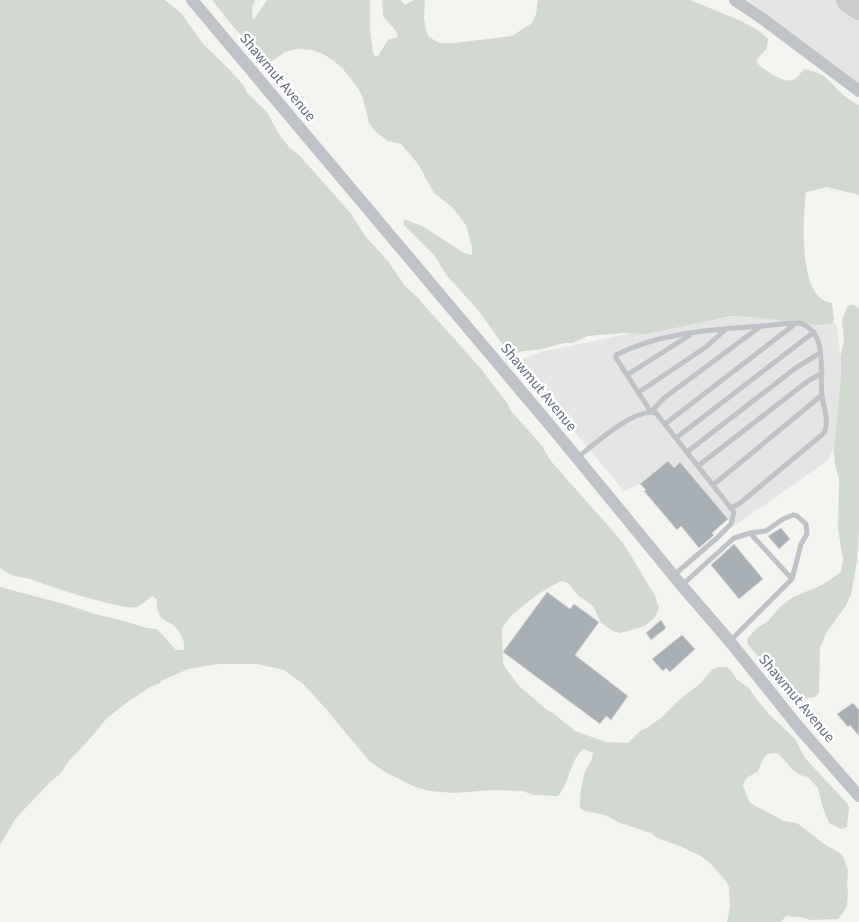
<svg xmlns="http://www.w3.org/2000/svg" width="859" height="922" font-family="'Source Sans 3',sans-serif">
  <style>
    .built { fill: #e4e5e4 }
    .green { fill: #d2d9d0 }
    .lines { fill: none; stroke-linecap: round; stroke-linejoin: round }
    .taxiway { stroke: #caccce; stroke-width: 24 }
    .building { fill: #a8afb5; stroke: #d5d5d3 }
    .service { stroke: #bfc2c6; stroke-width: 5 }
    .tertiary { stroke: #bfc2c6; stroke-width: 12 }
    .labels { text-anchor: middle; stroke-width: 5; stroke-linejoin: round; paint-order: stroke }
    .street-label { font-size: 15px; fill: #646f80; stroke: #fff }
  </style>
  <rect width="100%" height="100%" fill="#f3f4f0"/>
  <path class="built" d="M 748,0 L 859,0 L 859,84 L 846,74 Z
    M 813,304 L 837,326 L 844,385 L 844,430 L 826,462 L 734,526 L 680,463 L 674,468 L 667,461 L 640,484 L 624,491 L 516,361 L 541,352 L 656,328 L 759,313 Z"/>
  <path class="green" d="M 0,0 L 165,0 L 182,14 L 203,44 L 230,70 L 244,86 L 247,93 L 267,112 L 280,136 L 290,148 L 300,156 L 352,215 L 365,236 L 388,261 L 404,285 L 417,297 L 481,369 L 507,403 L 511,411 L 543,447 L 550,460 L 610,528 L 623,543 L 645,579 L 655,596 L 659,608 L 656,616 L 645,626 L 620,633 L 613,631 L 601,623 L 593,606 L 579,596 L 568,583 L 562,581 C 548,586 506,615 502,629 L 503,664 L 518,685 L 546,709 L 553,713 L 575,731 L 606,742 L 628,743 L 640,731 L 647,728 L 662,717 L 679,700 L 701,683 L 712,670 L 718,667 L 726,667 L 730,669 L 737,680 L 749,688 L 757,700 L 769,714 L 795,739 L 805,758 L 847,803 L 849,807 L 847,827 L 841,829 L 829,823 L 823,808 L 818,788 L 808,777 L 800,775 L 793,770 L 778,753 L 767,754 L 762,761 L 758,771 C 750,777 747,775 743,786 L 750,803 L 784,821 L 797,823 L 824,844 L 840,853 L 844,858 L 848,871 L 847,886 L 848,893 L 847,905 L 843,913 L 838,919 L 811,920 L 800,917 L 786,916 L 781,922 L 727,922 L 730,907 L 729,887 L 726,881 L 712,865 L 701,856 L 680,846 L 657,838 L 651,833 L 620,823 L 605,815 L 585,811 L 580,808 C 580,798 581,785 584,775 C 586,767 593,761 593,753 L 584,749 C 570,758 570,783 558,796 L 533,795 L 523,791 L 492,790 L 454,793 L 430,791 L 415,787 L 385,772 L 369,761 L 326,709 L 303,684 L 284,670 L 257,664 L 218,664 L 188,669 L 161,681 L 159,684 L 152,686 L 129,701 L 107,718 L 88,741 L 69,761 L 60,774 L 51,781 L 16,818 L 0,845 L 0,587 L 68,605 L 95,614 L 124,621 L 146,628 L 157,629 L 176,650 L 184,650 C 186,642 180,631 173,625 C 169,622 163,620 160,616 C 157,612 157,605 157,600 L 153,596 C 147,599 142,605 137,607 C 124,611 48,586 33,580 C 27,577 20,578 14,576 C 9,574 4,571 0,568 Z
    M 212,0 L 255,0 L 252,8 L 253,19 L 255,18 L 267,0 L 370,0 L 370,29 L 373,53 L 375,56 L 378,56 L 388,40 L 398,37 L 396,31 L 383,16 L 382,0 L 400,0 L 405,5 L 414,0 L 425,0 L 424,17 L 426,31 L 429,37 L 439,43 L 454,43 L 512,36 L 532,23 L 536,14 L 538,0 L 690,0 L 739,20 L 758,30 L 768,39 L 767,48 L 757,59 L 757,63 C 765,70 784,85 795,79 C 798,77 801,72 804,69 C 830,74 827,82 846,97 C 850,101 855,102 859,106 L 859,195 L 827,187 L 806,192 C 803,217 800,276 818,296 C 822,300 827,302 832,303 L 834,319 L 833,323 L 821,325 L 751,317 L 732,316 L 646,334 L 623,333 L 588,336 L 572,343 L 564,343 L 542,349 L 517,352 L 508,349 L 500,341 L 479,311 L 447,276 L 434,255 L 404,225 L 404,219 L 424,227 L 464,253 L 472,255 L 472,247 L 466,225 L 452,207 L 434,193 L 418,164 L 402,145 L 398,143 L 388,141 L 376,132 L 369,123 L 363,98 L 358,88 L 343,69 L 333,60 L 321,53 L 312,50 L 297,49 L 285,52 L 271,62 L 266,62 L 231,24 Z
    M 850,305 L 854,305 L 859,309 L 859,533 L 857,560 L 851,595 L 845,607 L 826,633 L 820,648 L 819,693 L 815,697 L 808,698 L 795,704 L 764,665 L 759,657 L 748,645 L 747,639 L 757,628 L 768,621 L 781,606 L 793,597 L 822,585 L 841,572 L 843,559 L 838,529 L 839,479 L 835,464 L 834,452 L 841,377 L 841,354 L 844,340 L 842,320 L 847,307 Z"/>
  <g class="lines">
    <path class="taxiway" d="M 848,0 L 859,8"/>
  </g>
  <path class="building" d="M 668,461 L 674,468 L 680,462 L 728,519 L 712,533 L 714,535 L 699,548 L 681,526 L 677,530 L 644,491 L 646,490 L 640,484 Z
    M 781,528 L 790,539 L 779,549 L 768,536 Z
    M 734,544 L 763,579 L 739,599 L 711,565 Z
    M 547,592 L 570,609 L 574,604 L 599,622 L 575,655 L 628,696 L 611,720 L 606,716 L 600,724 L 503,652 Z
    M 661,620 L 666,628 L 651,640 L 646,633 Z
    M 682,635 L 695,649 L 670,672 L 666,668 L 663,671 L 652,659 Z
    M 853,703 L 859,710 L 859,736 L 850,725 L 848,727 L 837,714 Z"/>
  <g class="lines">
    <path class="service" d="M 627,375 L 690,335
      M 639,392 L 706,347 L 726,329
      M 665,424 L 795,324
      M 676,438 L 814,332
      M 687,452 L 797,367 L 820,353
      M 577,458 C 593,445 635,407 656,413 L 734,512 L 731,524 L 717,538 L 674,575
      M 698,466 L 808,381 L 822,373
      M 713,485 L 822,395
      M 730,508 L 739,504 L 824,433 C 830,420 823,409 822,395 C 819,371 829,333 800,323 C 783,323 766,326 749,327 C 705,330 657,334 616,355 L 616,358 L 651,412 L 664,398 L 761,326
      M 750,533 L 792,579
      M 682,585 L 734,538 L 750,533 L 766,531 L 783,519 L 793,515 L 797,516 L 806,524 L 807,534 L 801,544 L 792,579 L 730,641"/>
    <path class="tertiary" d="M 192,0 L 559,436 L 682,586 L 727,638 L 801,730 L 859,796
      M 735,0 L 763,19 L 859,91"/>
  </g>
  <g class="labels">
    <g class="street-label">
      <text transform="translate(278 77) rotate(50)" y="5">Shawmut Avenue</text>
      <text transform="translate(539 387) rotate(50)" y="5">Shawmut Avenue</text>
      <text transform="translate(797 698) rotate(50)" y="5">Shawmut Avenue</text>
    </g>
  </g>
</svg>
